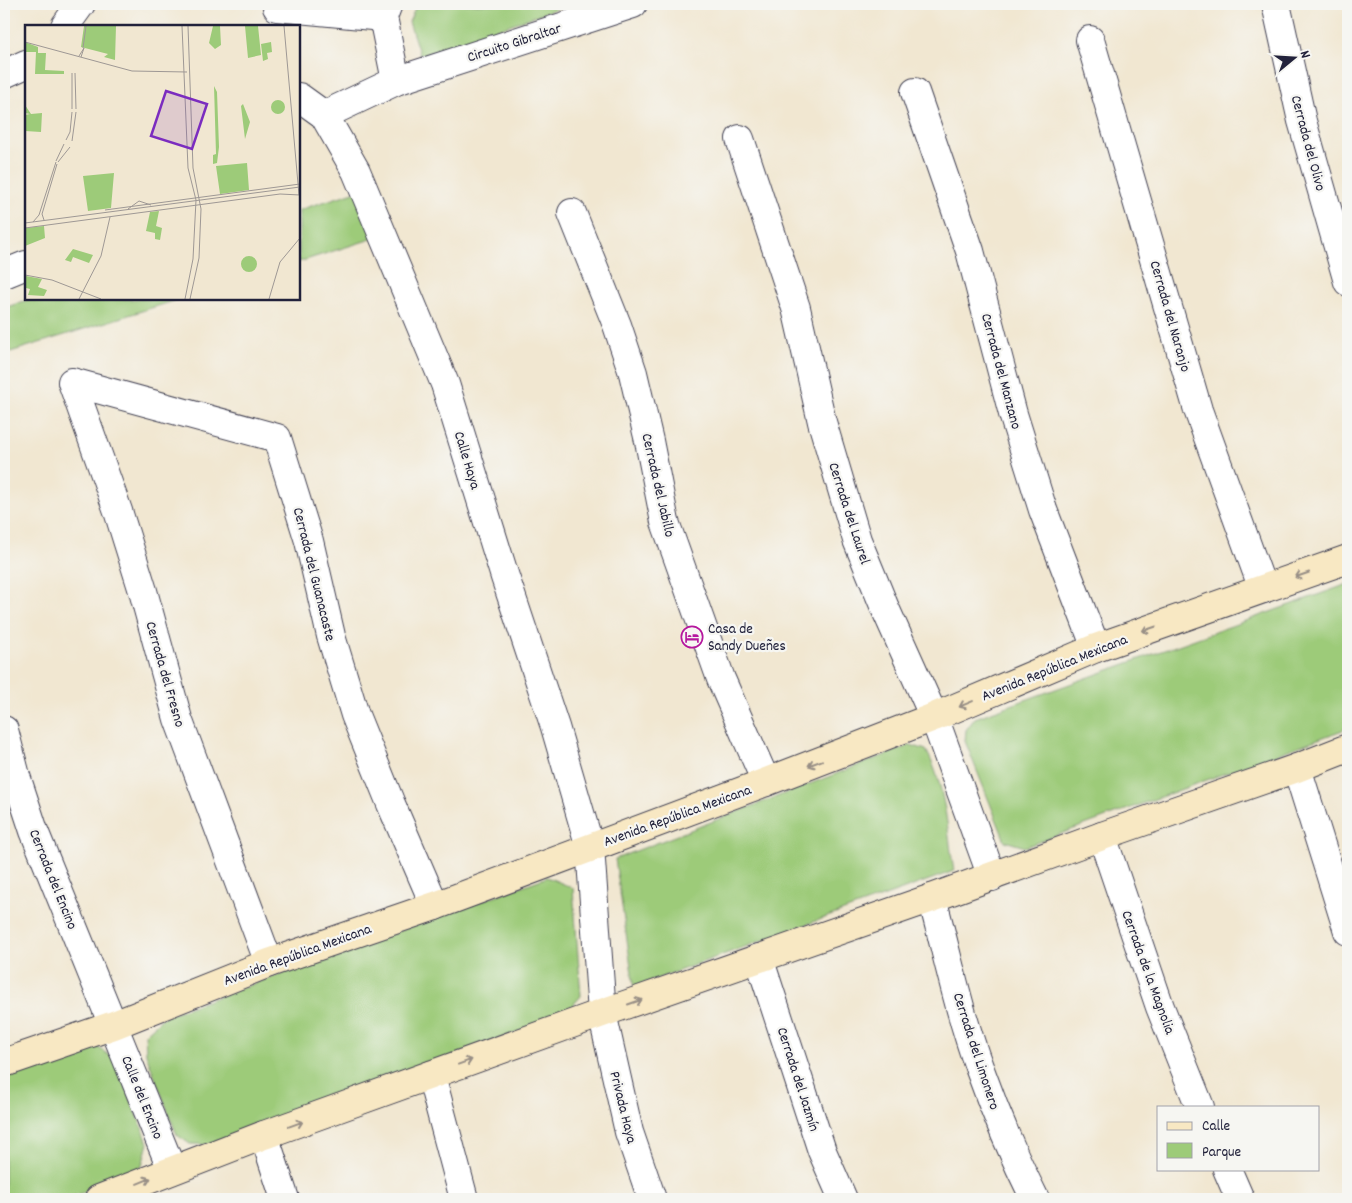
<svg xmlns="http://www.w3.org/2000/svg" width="1352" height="1203" font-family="Dekko,sans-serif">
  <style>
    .green { fill: #9dcb79; stroke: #60765a }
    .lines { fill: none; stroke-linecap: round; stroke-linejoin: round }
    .street-casing { stroke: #414052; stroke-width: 30 }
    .secondary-casing { stroke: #414052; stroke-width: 30 }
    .street { stroke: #fff; stroke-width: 28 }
    .secondary { stroke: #f8e8c3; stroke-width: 28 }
    .oneway { stroke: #988f86 }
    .labels { text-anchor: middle; stroke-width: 4.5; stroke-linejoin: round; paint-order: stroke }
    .street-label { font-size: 15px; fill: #22223b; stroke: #f6f6f2 }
    .poi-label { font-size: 15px; fill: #22223b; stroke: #f6f6f2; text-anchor: start }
    .inset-road { fill: none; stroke: #9e9895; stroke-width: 1 }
    .view { fill: #7b2cbf; fill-opacity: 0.15; stroke: #7b2cbf; stroke-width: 2.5 }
    .inset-edge { fill: none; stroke: #22223b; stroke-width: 2.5 }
  </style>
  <rect width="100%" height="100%" fill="#f6f6f2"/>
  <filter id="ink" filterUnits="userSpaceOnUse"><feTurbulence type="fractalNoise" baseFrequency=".02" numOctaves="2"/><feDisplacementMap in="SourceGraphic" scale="10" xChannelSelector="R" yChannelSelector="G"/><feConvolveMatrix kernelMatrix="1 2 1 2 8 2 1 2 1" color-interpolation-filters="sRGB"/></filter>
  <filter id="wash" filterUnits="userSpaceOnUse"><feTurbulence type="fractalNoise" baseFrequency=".0096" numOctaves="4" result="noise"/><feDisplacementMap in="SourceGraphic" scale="20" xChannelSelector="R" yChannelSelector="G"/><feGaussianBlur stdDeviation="1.12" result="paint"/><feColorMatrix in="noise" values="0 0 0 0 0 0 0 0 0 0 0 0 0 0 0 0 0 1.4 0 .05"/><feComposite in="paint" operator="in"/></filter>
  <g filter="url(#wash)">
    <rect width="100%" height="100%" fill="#f1e7d1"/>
    <path class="green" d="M 417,4 L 570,4 L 420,56 L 409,22 Z
      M 372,186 L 384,235 L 299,262 L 299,210 Z
      M 30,299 L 180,299 L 4,354 L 4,308 Z
      M 1348,584 L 1348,728 L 1025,847 L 1005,841 L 965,741 L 966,730 L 975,718 Z
      M 911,745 L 926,750 C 946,786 947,831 954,871 L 634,987 L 615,859 Z
      M 547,877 L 573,888 L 581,996 L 564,1015 L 214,1145 L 190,1144 L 177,1135 L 146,1054 L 145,1034 L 165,1016 Z
      M 96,1046 L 116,1060 L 148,1143 L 142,1166 L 127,1177 L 65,1199 L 4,1199 L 4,1075 L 68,1052 Z"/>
  </g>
  <g filter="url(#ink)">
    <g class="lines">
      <g class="street-casing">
        <path id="street" d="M 388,4 L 383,17 L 396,81
          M 1276,4 L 1302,121 L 1348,282
          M 277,7 L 383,17
          M 65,26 L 81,4
          M 1090,40 L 1198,410 L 1263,589
          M 4,74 L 26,64
          M 915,92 L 970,251 L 1013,414 L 1043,510 L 1096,648
          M 299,97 L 324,115 L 356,171 L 445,384 L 505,577 L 555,727 L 590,847 L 602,1013 L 629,1132 L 652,1199
          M 324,115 L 396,81 L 633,4
          M 740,139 L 796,308 L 822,422 L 857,540 L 885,608 L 934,717 L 992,877
          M 572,213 L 617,325 L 633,373 L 649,441 L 665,522 L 721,679 L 766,782
          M 4,274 L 26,265
          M 72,382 L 277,438 L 309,541 L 331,636 L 355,715 L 391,804 L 435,906
          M 72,382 L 118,511 L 143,591 L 178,719 L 269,963
          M 4,730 L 16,776 L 34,831 L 172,1170
          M 1297,768 L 1348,931
          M 1102,836 L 1160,1007 L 1200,1107
          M 932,898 C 947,954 959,1012 979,1067 C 995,1112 1014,1157 1035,1199
          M 759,958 L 822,1151 L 843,1199
          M 431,1075 L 464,1199
          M 264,1135 L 285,1199
          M 1227,1169 L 1240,1199"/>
      </g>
      <g class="secondary-casing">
        <path id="secondary" d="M 4,1063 L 114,1025 L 269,963 L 435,906 L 766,782 L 934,717 L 1096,648 L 1348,559
          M 99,1199 L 264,1135 L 602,1013 L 932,898 L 1102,836 L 1297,768 L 1348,748"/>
      </g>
      <use href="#street" class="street"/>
      <use href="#secondary" class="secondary"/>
    </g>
    <defs><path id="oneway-shaft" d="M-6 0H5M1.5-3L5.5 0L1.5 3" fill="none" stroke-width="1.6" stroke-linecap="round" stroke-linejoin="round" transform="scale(1.25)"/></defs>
    <g class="oneway">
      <use href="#oneway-shaft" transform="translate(1302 575) rotate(161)"/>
      <use href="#oneway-shaft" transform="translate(1149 629) rotate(161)"/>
      <use href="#oneway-shaft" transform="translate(966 704) rotate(157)"/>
      <use href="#oneway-shaft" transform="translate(815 763) rotate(159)"/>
      <use href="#oneway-shaft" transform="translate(635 1002) rotate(-19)"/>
      <use href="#oneway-shaft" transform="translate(465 1062) rotate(-20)"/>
      <use href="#oneway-shaft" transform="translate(296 1124) rotate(-20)"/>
      <use href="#oneway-shaft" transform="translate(144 1181) rotate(-22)"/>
    </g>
  </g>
  <defs>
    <g id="hotel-ring" transform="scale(1.125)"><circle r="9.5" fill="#f6f6f2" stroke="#b5179e" stroke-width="1.5"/><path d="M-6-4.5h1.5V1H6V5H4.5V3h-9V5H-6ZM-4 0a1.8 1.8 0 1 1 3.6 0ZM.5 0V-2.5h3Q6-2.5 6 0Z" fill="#b5179e"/></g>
  </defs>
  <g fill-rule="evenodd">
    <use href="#hotel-ring" x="692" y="637"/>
  </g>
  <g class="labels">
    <g class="street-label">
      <text transform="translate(514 42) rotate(-18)" y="5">Circuito Gibraltar</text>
      <text transform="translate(1309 143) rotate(75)" y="5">Cerrada del Olivo</text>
      <text transform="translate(1171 316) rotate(74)" y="5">Cerrada del Naranjo</text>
      <text transform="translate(1002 371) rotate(75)" y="5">Cerrada del Manzano</text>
      <text transform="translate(468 460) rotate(73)" y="5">Calle Haya</text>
      <text transform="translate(659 485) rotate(77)" y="5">Cerrada del Jabillo</text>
      <text transform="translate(850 513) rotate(72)" y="5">Cerrada del Laurel</text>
      <text transform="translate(315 574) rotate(76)" y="5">Cerrada del Guanacaste</text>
      <text transform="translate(1054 667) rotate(-22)" y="5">Avenida República Mexicana</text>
      <text transform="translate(166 674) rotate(74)" y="5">Cerrada del Fresno</text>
      <text transform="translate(677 815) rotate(-20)" y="5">Avenida República Mexicana</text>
      <text transform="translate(54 879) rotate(68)" y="5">Cerrada del Encino</text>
      <text transform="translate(297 954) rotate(-20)" y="5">Avenida República Mexicana</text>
      <text transform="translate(1149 972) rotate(70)" y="5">Cerrada de la Magnolia</text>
      <text transform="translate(977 1051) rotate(72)" y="5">Cerrada del Limonero</text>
      <text transform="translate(799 1079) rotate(72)" y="5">Cerrada del Jazmín</text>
      <text transform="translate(143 1097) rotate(68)" y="5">Calle del Encino</text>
      <text transform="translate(624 1107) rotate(76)" y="5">Privada Haya</text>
    </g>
    <g class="poi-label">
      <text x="708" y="633">Casa de<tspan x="708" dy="17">Sandy Dueñes</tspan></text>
    </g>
  </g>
  <g transform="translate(25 25)">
    <rect width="275" height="275" fill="#f1e7d1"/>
    <path d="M 59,1 L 91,1 L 90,35 L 79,32 L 83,29 L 56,22 ZM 188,1 L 195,1 L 196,20 L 190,24 L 184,18 ZM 220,1 L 233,1 L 236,30 L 223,33 ZM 0,17 L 13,22 L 13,28 L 21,28 L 20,45 L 39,46 L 39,49 L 10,49 L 11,27 L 0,27 ZM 246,17 L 247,27 L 242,28 L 243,34 L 238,36 L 236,19 ZM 189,61 L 192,67 L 194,122 L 192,138 L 188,139 L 188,130 L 191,129 ZM246 82a7 7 0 1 1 14 0a7 7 0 1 1-14 0ZM 218,79 L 225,97 L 220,114 L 216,81 ZM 0,80 L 6,89 L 17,88 L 16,107 L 0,106 L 0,90 L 5,89 L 0,88 ZM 222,138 L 224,165 L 195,169 L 191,141 ZM 89,148 L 86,183 L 63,186 L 58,151 ZM 134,186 L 131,201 L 137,203 L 135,215 L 130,214 L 130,208 L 121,206 L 125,187 ZM 19,201 L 20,213 L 0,221 L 0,203 ZM 48,224 L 68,230 L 64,238 L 48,232 L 46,237 L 40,235 ZM216 239a8 8 0 1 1 16 0a8 8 0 1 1-16 0ZM 1,251 L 17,254 L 13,262 L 22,265 L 19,271 L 3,270 L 5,264 L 1,263 Z" fill="#9dcb79"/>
    <path class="inset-road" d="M 157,1 L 163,143 L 171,175 L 168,234 L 160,274M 163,1 L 168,143 L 176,184 L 174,233 L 165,274M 259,1 L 274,170M 0,17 L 107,46 L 162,47M 58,23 L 61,1M 54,31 L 59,23 L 56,32M 50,48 L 51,84M 47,84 L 47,48M 41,115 L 45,107 L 47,87M 47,116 L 51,87M 31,136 L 39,119M 33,137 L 45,122M 103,184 L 114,176 L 126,180M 80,185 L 275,159M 19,195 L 17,189 L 32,139M 8,197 L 14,190 L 31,137M 0,198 L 275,162M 0,203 L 255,169 L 275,170M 0,250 L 27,255 L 76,274M 54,274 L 76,231 L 85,192M 244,274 L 255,237 L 275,213"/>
    <path class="view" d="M 141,66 L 182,79 L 167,124 L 126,111 Z"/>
    <rect width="275" height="275" class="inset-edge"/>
  </g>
  <rect width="1352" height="1203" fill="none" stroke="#f6f6f2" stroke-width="20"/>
  <rect x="1157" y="1106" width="162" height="65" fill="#f6f6f2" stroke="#a1a1a9"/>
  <rect x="1167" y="1122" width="25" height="8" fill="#f8e8c3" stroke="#a1a1a9"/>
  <text x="1202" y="1130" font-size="15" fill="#22223b">Calle</text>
  <rect x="1167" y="1143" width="25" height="15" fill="#9dcb79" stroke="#a1a1a9"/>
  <text x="1202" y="1156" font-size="15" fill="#22223b">Parque</text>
  <g transform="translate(1294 58) rotate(72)" stroke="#f6f6f2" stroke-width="4" paint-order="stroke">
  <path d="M0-4L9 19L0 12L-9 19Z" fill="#22223b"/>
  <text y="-8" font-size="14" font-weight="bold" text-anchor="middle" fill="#22223b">N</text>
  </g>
</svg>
